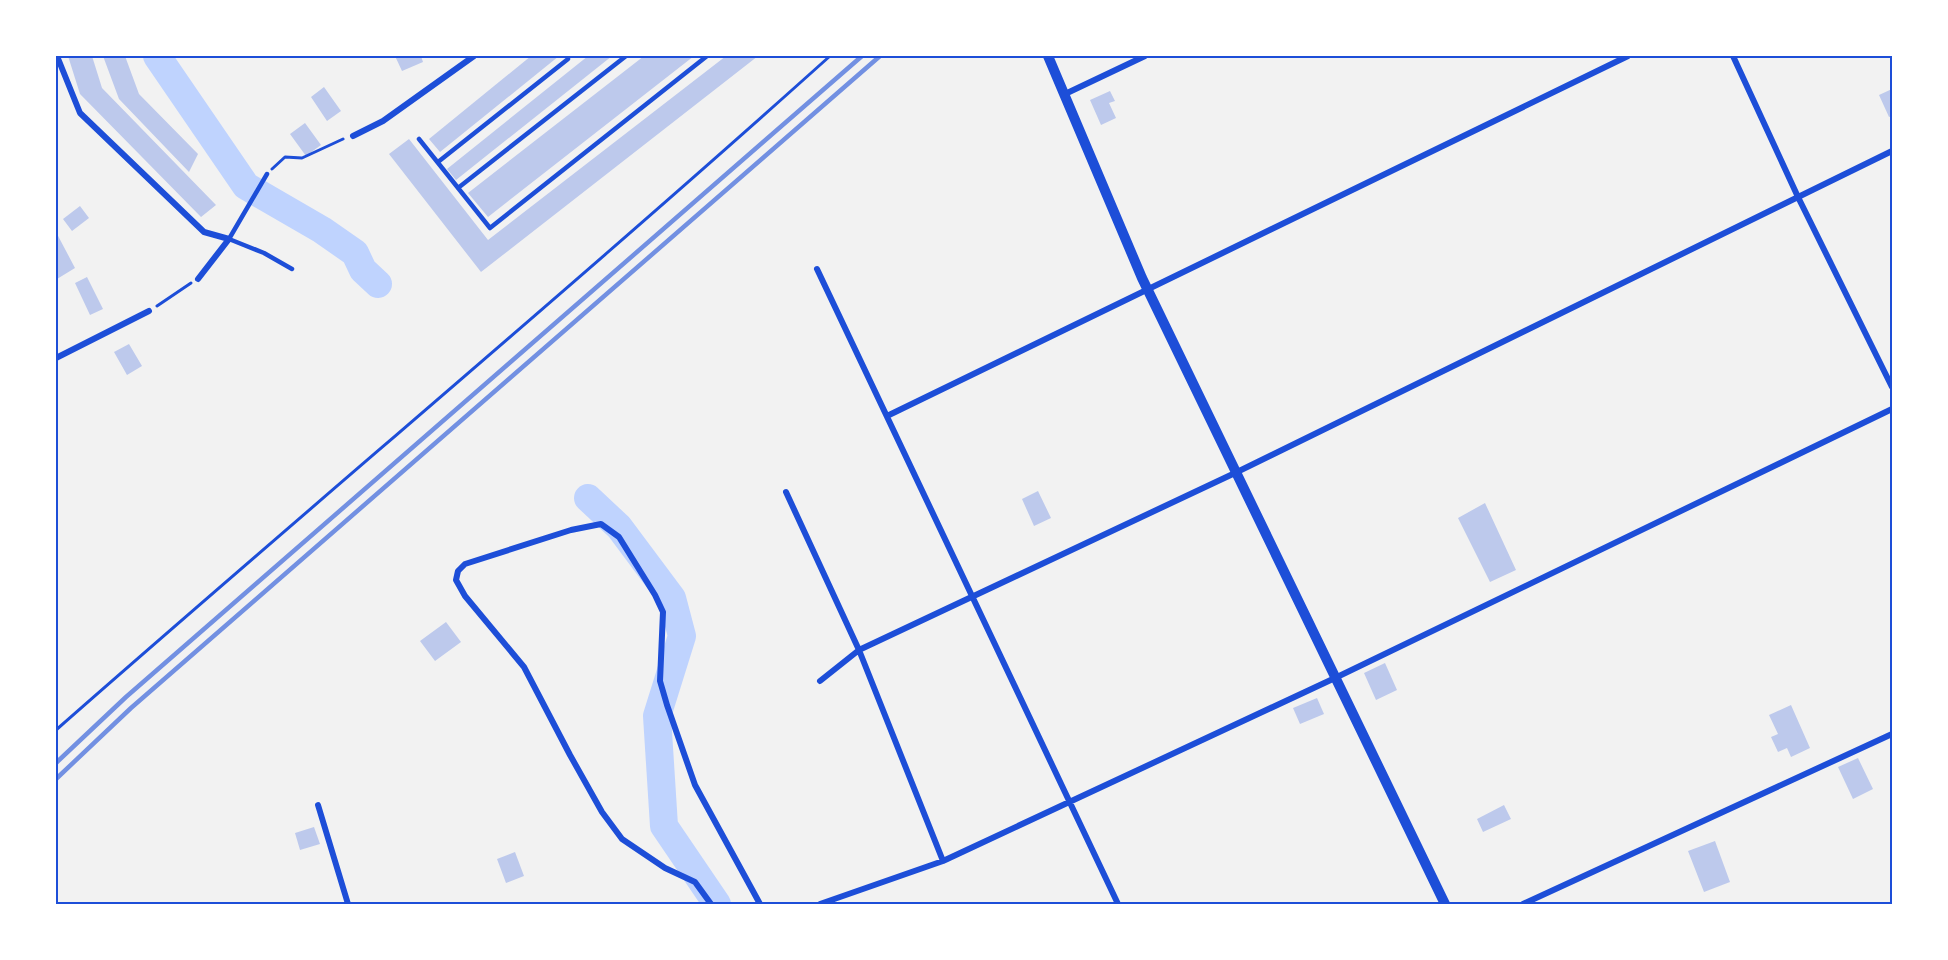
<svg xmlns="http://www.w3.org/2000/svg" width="1948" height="960" font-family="Commissioner,sans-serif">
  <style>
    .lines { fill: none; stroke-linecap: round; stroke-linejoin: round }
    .river { stroke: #bfd3fe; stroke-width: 28 }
    .building { fill: #bdc9ec }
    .path { stroke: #1d4ed8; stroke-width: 3 }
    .service { stroke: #1d4ed8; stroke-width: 4.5 }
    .minor { stroke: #1d4ed8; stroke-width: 6 }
    .tertiary { stroke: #1d4ed8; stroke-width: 10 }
    .rail { stroke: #7290e2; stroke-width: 4.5 }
    .neatline { fill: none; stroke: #1d4ed8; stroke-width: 2 }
  </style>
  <rect width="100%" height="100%" fill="#f2f2f2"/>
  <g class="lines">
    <path class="river" d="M 157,56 L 246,186 L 322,230 L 355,253 L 363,270 L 378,284
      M 588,498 L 619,527 L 672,598 L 682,636 L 657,716 L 664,826 L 717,904"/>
  </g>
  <path class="building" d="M 68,56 L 92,56 L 102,88 L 216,205 L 201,217 L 80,94 Z
    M 103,56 L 125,56 L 139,94 L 198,154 L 189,172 L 119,99 Z
    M 395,56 L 421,56 L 423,62 L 402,71 Z
    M 531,56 L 559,56 L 440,152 L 429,139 Z
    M 588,56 L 612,56 L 456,180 L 447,169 Z
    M 644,56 L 694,56 L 488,217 L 468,193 Z
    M 726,56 L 758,56 L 481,272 L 389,154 L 409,139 L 488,240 Z
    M 324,87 L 341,111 L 327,121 L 311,97 Z
    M 1892,89 L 1892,116 L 1889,117 L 1879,95 Z
    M 1110,91 L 1115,101 L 1109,103 L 1116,118 L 1101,125 L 1090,100 Z
    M 305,123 L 321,145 L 306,156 L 290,134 Z
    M 80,206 L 89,218 L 72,231 L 63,219 Z
    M 56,232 L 75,268 L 57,279 L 56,276 Z
    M 87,277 L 103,309 L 90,315 L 75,283 Z
    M 129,344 L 142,366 L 127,375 L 114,352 Z
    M 1038,491 L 1051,518 L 1034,526 L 1022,499 Z
    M 1485,503 L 1516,570 L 1490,582 L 1458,518 Z
    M 446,622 L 461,642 L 435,661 L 420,641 Z
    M 1385,663 L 1397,690 L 1376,700 L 1364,673 Z
    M 1317,698 L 1324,714 L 1300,724 L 1293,708 Z
    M 1791,705 L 1810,748 L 1791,757 L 1787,748 L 1778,752 L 1771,737 L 1778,734 L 1769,715 Z
    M 1858,758 L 1873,789 L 1853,799 L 1838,767 Z
    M 1504,805 L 1511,819 L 1483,832 L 1477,819 Z
    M 314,827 L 320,844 L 300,850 L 295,833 Z
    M 1715,841 L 1730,882 L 1704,892 L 1688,851 Z
    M 515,852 L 524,876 L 506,883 L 497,859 Z"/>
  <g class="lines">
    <path class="path" d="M 272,169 L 285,157 L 302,158 L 343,139
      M 157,306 L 191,283
      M 56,730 C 313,504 575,285 830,56"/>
    <path class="service" d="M 419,139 L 490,228 L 707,56
      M 438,162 L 568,59
      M 267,174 L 229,239 L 264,253 L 292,269
      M 458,188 L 626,56"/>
    <path class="minor" d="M 57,56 L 80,113 L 204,232 L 229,239 L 198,279
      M 1733,56 L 1798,197 L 1892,387
      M 1065,94 L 1145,56
      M 353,136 L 383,121 L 474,56
      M 817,269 L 1118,904
      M 56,358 L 149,311
      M 887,416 L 1628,56
      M 786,492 L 859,650 L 943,861
      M 820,681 L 859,650 L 1235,473 L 1892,151
      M 318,805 L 348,904
      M 711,904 L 695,882 L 665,868 L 622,839 L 602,812 L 570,755 L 524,667 L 465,596 L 456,580 L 458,571 L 465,564 L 571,530 L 601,524 L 619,537 L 655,595 L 663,612 L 660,681 L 667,705 L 695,785 L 760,904
      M 820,904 L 943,861 L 1335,678 L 1892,409
      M 1523,904 L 1892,734"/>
    <path class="tertiary" d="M 1048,56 L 1142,278 L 1445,904"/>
    <path class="rail" d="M 56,763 L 126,697 L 862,56
      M 56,779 L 131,708 L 880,56"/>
  </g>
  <rect width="1948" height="960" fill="none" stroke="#ffffff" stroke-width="114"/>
  <rect x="57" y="57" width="1834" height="846" class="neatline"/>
</svg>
